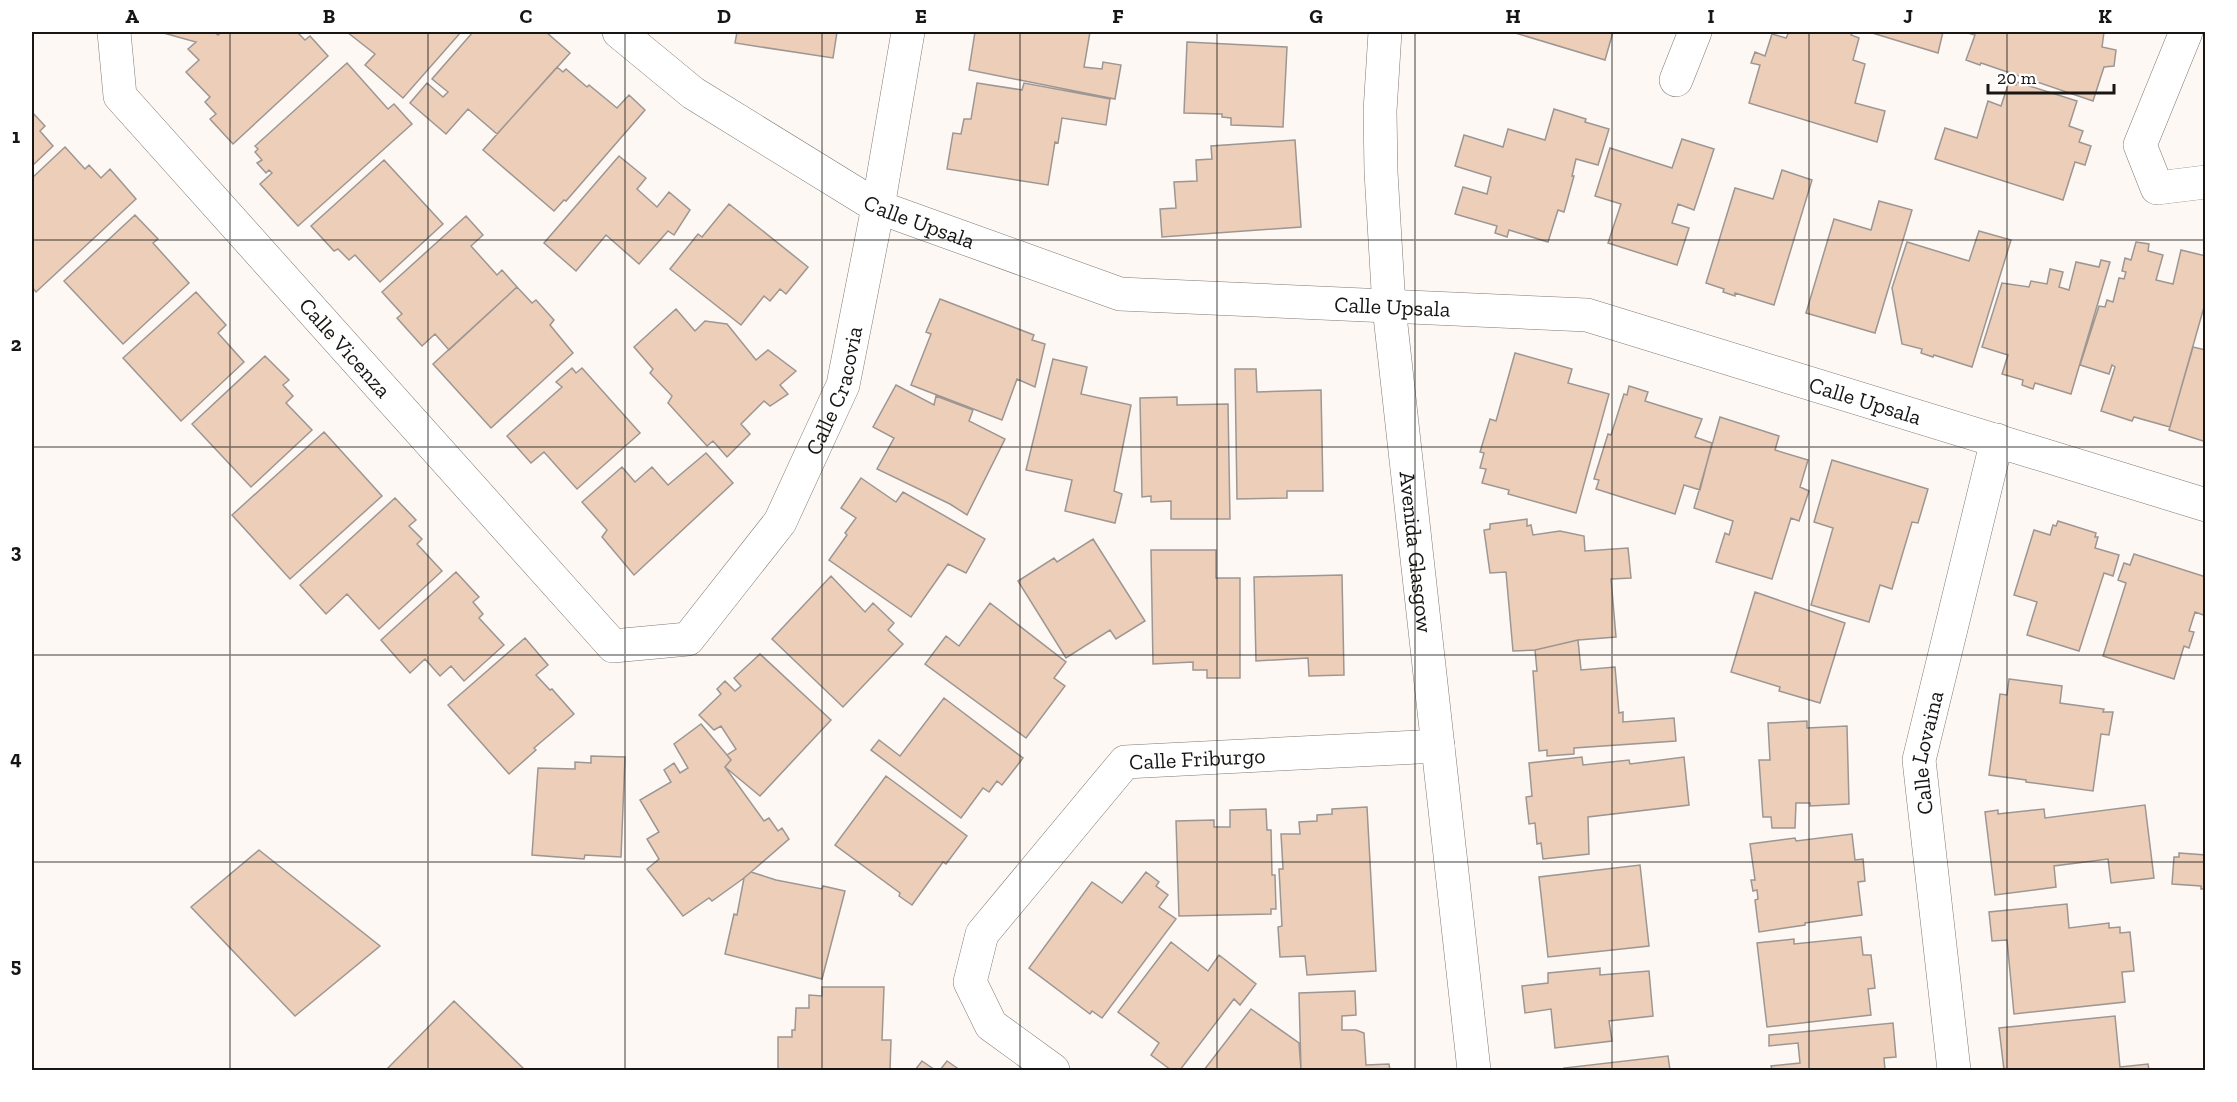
<svg xmlns="http://www.w3.org/2000/svg" width="2237" height="1102" font-family="'Zilla Slab',serif">
  <style>
    .building { fill: #edceb9; stroke: #9d9692; stroke-width: 1.5 }
    .lines { fill: none; stroke-linecap: round; stroke-linejoin: round }
    .street-casing { stroke: #807975; stroke-width: 34 }
    .street { stroke: #fff; stroke-width: 33 }
    .grid { fill: none; stroke: #181614; stroke-width: 1.5; stroke-opacity: 0.55 }
    .labels { text-anchor: middle; stroke-width: 6; stroke-linejoin: round; paint-order: stroke }
    .street-label { font-size: 22px; fill: #181614; stroke: #fff }
    .neatline { fill: none; stroke: #181614; stroke-width: 2 }
    .grid-label { font-size: 20px; text-anchor: middle; font-weight: bold; fill: #181614 }
  </style>
  <rect width="100%" height="100%" fill="#fef8f4"/>
  <path class="building" d="M 160,32 L 214,32 L 218,35 L 222,32 L 297,32 L 305,40 L 310,36 L 328,56 L 233,144 L 210,119 L 216,114 L 205,102 L 210,97 L 186,72 L 199,60 L 188,49 L 196,42 Z
    M 347,32 L 461,32 L 403,98 L 365,65 L 375,54 Z
    M 473,32 L 546,32 L 570,53 L 497,134 L 468,109 L 446,134 L 410,103 L 427,83 L 443,97 L 448,92 L 432,79 Z
    M 737,32 L 837,32 L 833,58 L 735,43 Z
    M 975,32 L 1090,32 L 1084,67 L 1102,69 L 1103,62 L 1121,65 L 1115,99 L 969,70 Z
    M 1512,32 L 1613,32 L 1605,60 Z
    M 1789,32 L 1853,32 L 1851,35 L 1859,38 L 1853,60 L 1865,64 L 1855,103 L 1885,111 L 1877,142 L 1749,103 L 1760,65 L 1751,63 L 1755,52 L 1765,56 L 1772,34 L 1786,38 Z
    M 1869,32 L 1943,32 L 1938,53 Z
    M 1964,32 L 2104,32 L 2102,47 L 2116,50 L 2114,66 L 2104,67 L 2093,101 L 1981,63 L 1980,65 L 1966,60 L 1975,35 Z
    M 1187,42 L 1287,47 L 1283,127 L 1231,125 L 1231,118 L 1222,117 L 1222,114 L 1184,113 Z
    M 347,63 L 388,109 L 394,104 L 412,124 L 298,226 L 260,184 L 272,173 L 269,170 L 266,173 L 257,163 L 262,160 L 255,152 L 258,149 L 255,146 Z
    M 557,67 L 563,72 L 566,69 L 587,87 L 589,85 L 617,108 L 629,95 L 645,110 L 566,201 L 564,200 L 554,211 L 483,150 Z
    M 2009,82 L 2016,85 L 2017,82 L 2077,101 L 2069,126 L 2083,131 L 2079,142 L 2091,146 L 2085,165 L 2075,162 L 2063,200 L 1935,159 L 1945,128 L 1977,138 L 1988,101 L 2001,106 Z
    M 977,83 L 1022,90 L 1024,83 L 1110,99 L 1106,125 L 1062,118 L 1058,143 L 1055,142 L 1048,185 L 947,169 L 953,133 L 961,134 L 964,119 L 971,119 Z
    M 1554,109 L 1586,119 L 1585,122 L 1609,129 L 1598,165 L 1576,159 L 1572,176 L 1574,176 L 1564,212 L 1558,210 L 1548,242 L 1509,230 L 1507,237 L 1495,233 L 1497,226 L 1455,214 L 1463,187 L 1487,194 L 1491,177 L 1455,166 L 1464,135 L 1503,147 L 1508,129 L 1545,140 Z
    M 32,112 L 45,126 L 40,131 L 53,146 L 32,166 Z
    M 1682,139 L 1714,149 L 1694,210 L 1678,204 L 1672,223 L 1689,228 L 1677,265 L 1608,243 L 1621,204 L 1595,196 L 1610,148 L 1672,168 Z
    M 1295,140 L 1301,227 L 1162,237 L 1160,209 L 1176,208 L 1174,182 L 1197,181 L 1196,160 L 1212,159 L 1211,146 Z
    M 65,147 L 85,169 L 89,165 L 101,178 L 110,169 L 136,199 L 36,292 L 32,287 L 32,178 Z
    M 619,156 L 646,178 L 637,189 L 657,207 L 669,192 L 690,210 L 674,235 L 668,231 L 639,264 L 606,235 L 576,271 L 544,243 Z
    M 384,160 L 443,224 L 380,282 L 355,255 L 349,260 L 338,249 L 334,251 L 311,226 Z
    M 1782,170 L 1812,180 L 1774,305 L 1735,293 L 1735,296 L 1723,292 L 1724,289 L 1706,283 L 1735,188 L 1773,199 Z
    M 1879,201 L 1912,210 L 1875,333 L 1806,313 L 1834,219 L 1871,230 Z
    M 729,204 L 808,267 L 786,294 L 780,289 L 770,301 L 764,296 L 741,325 L 670,269 L 698,234 L 702,237 Z
    M 135,215 L 158,239 L 153,243 L 189,283 L 123,344 L 64,281 Z
    M 466,216 L 483,235 L 471,246 L 497,275 L 502,270 L 517,287 L 449,350 L 435,334 L 422,346 L 397,318 L 402,314 L 382,292 Z
    M 1979,231 L 2011,240 L 1972,367 L 1934,355 L 1933,357 L 1921,353 L 1922,349 L 1902,344 L 1892,288 L 1907,242 L 1969,261 Z
    M 2136,242 L 2149,244 L 2148,251 L 2163,255 L 2156,280 L 2173,284 L 2181,250 L 2206,256 L 2206,300 L 2170,427 L 2134,417 L 2132,421 L 2101,411 L 2115,367 L 2112,365 L 2109,374 L 2080,365 L 2099,306 L 2105,307 L 2107,300 L 2113,302 L 2119,278 L 2124,279 L 2126,272 L 2122,271 L 2125,258 L 2131,260 Z
    M 2101,260 L 2110,262 L 2071,394 L 2035,383 L 2033,389 L 2022,385 L 2023,380 L 2002,374 L 2008,355 L 1982,347 L 2002,283 L 2029,287 L 2031,281 L 2047,284 L 2050,269 L 2063,272 L 2059,287 L 2069,290 L 2076,262 L 2099,267 Z
    M 517,287 L 532,303 L 536,300 L 554,320 L 550,325 L 573,353 L 491,428 L 433,364 Z
    M 196,292 L 226,325 L 218,333 L 244,362 L 181,421 L 123,358 Z
    M 940,299 L 1034,335 L 1032,340 L 1045,344 L 1035,387 L 1017,379 L 1002,420 L 911,385 L 931,334 L 926,332 Z
    M 676,309 L 695,331 L 705,321 L 727,324 L 756,360 L 768,350 L 796,371 L 780,385 L 788,394 L 770,406 L 764,401 L 741,424 L 750,434 L 727,457 L 713,441 L 707,446 L 668,403 L 672,396 L 650,373 L 653,369 L 634,347 Z
    M 2193,347 L 2206,350 L 2206,442 L 2169,430 Z
    M 1515,353 L 1572,369 L 1568,383 L 1609,394 L 1576,513 L 1508,494 L 1509,490 L 1482,483 L 1486,469 L 1480,468 L 1484,453 L 1480,452 L 1490,419 L 1496,421 Z
    M 265,356 L 289,380 L 283,385 L 293,396 L 286,403 L 312,430 L 251,487 L 192,424 Z
    M 1053,359 L 1087,367 L 1081,394 L 1131,405 L 1114,491 L 1122,494 L 1115,523 L 1065,511 L 1072,480 L 1026,470 Z
    M 572,368 L 576,373 L 582,368 L 640,433 L 577,489 L 544,452 L 531,463 L 507,436 L 562,387 L 556,382 Z
    M 1235,369 L 1256,369 L 1257,392 L 1321,390 L 1323,491 L 1287,491 L 1287,498 L 1237,499 Z
    M 896,385 L 934,405 L 936,396 L 973,410 L 969,421 L 1005,439 L 967,515 L 950,504 L 877,469 L 894,438 L 873,427 Z
    M 1629,386 L 1648,392 L 1645,401 L 1702,419 L 1695,437 L 1712,443 L 1700,490 L 1684,485 L 1675,514 L 1596,489 L 1599,480 L 1594,479 L 1608,434 L 1611,435 L 1624,394 L 1627,395 Z
    M 1177,397 L 1177,405 L 1228,404 L 1230,519 L 1171,519 L 1171,501 L 1151,502 L 1151,496 L 1142,497 L 1140,398 Z
    M 1720,417 L 1779,436 L 1775,450 L 1808,460 L 1800,487 L 1809,491 L 1799,521 L 1791,518 L 1772,579 L 1716,562 L 1725,533 L 1729,535 L 1733,521 L 1694,508 Z
    M 324,432 L 382,496 L 290,579 L 232,515 Z
    M 706,453 L 733,483 L 634,575 L 602,537 L 607,530 L 582,502 L 622,467 L 635,482 L 652,467 L 668,485 Z
    M 1832,460 L 1928,489 L 1918,523 L 1912,522 L 1892,589 L 1880,585 L 1869,622 L 1811,605 L 1833,528 L 1814,522 Z
    M 861,478 L 896,502 L 903,492 L 985,539 L 966,573 L 948,564 L 911,617 L 829,560 L 847,535 L 845,533 L 856,518 L 841,508 Z
    M 395,498 L 416,520 L 409,526 L 422,539 L 417,544 L 442,571 L 379,629 L 347,594 L 326,614 L 300,585 Z
    M 1527,519 L 1527,526 L 1531,525 L 1533,535 L 1560,531 L 1584,536 L 1585,551 L 1628,548 L 1631,578 L 1611,579 L 1616,637 L 1578,640 L 1535,650 L 1513,651 L 1506,572 L 1490,573 L 1484,530 L 1490,529 L 1490,524 Z
    M 2058,521 L 2096,533 L 2095,537 L 2098,537 L 2095,548 L 2119,555 L 2113,576 L 2104,573 L 2079,651 L 2027,635 L 2037,602 L 2014,595 L 2034,530 L 2050,535 L 2053,525 L 2056,526 Z
    M 1093,539 L 1145,621 L 1116,639 L 1110,630 L 1066,658 L 1018,581 L 1054,558 L 1057,562 Z
    M 1151,550 L 1216,550 L 1216,578 L 1240,578 L 1240,678 L 1207,678 L 1207,670 L 1193,670 L 1193,662 L 1153,664 Z
    M 2134,554 L 2206,577 L 2206,616 L 2195,612 L 2189,631 L 2194,632 L 2189,648 L 2184,646 L 2174,679 L 2103,656 L 2126,583 L 2118,580 L 2124,563 L 2130,565 Z
    M 456,572 L 479,597 L 473,602 L 483,614 L 479,618 L 504,645 L 464,681 L 451,666 L 440,676 L 425,659 L 410,673 L 381,640 Z
    M 1342,575 L 1344,675 L 1309,676 L 1308,658 L 1256,661 L 1254,577 Z
    M 831,576 L 865,612 L 873,603 L 894,623 L 888,630 L 903,644 L 843,707 L 772,639 Z
    M 1755,592 L 1845,623 L 1820,703 L 1779,691 L 1780,687 L 1731,672 Z
    M 990,603 L 1066,662 L 1054,678 L 1065,686 L 1026,738 L 925,664 L 946,636 L 959,646 Z
    M 525,638 L 548,665 L 536,675 L 550,690 L 552,689 L 574,714 L 534,748 L 536,750 L 509,774 L 448,705 Z
    M 1578,640 L 1581,670 L 1615,667 L 1619,713 L 1623,712 L 1623,722 L 1674,718 L 1676,741 L 1574,748 L 1574,754 L 1547,756 L 1547,750 L 1539,751 L 1533,671 L 1537,671 L 1535,650 Z
    M 760,654 L 831,720 L 760,796 L 725,767 L 731,760 L 727,755 L 736,749 L 721,726 L 714,730 L 699,715 L 721,694 L 717,689 L 725,681 L 735,691 L 741,686 L 734,678 Z
    M 2009,679 L 2062,686 L 2060,703 L 2104,709 L 2103,712 L 2113,712 L 2109,735 L 2101,734 L 2093,791 L 2026,782 L 2026,780 L 1989,775 L 2000,694 L 2007,695 Z
    M 944,698 L 1023,758 L 1002,785 L 997,781 L 989,792 L 983,788 L 961,818 L 871,750 L 879,740 L 900,756 Z
    M 1807,721 L 1807,728 L 1847,726 L 1849,804 L 1810,806 L 1810,803 L 1796,803 L 1795,828 L 1772,828 L 1771,817 L 1763,817 L 1759,760 L 1770,760 L 1768,723 Z
    M 701,724 L 727,755 L 731,760 L 725,767 L 764,821 L 769,818 L 778,831 L 782,828 L 789,839 L 744,878 L 712,901 L 709,898 L 683,916 L 647,869 L 659,859 L 647,839 L 659,832 L 640,800 L 671,782 L 664,770 L 674,763 L 680,773 L 688,768 L 674,744 Z
    M 591,756 L 625,757 L 621,857 L 585,855 L 584,859 L 532,855 L 538,768 L 575,769 L 575,762 L 591,763 Z
    M 1582,757 L 1583,765 L 1629,760 L 1630,764 L 1684,757 L 1689,805 L 1588,817 L 1589,854 L 1543,859 L 1541,843 L 1537,844 L 1535,823 L 1529,824 L 1526,797 L 1532,796 L 1529,763 Z
    M 886,776 L 967,836 L 946,864 L 943,862 L 912,905 L 899,896 L 900,893 L 835,845 Z
    M 2145,805 L 2154,878 L 2111,883 L 2108,859 L 2054,866 L 2056,887 L 1995,895 L 1985,812 L 1998,810 L 1998,814 L 2044,809 L 2045,818 Z
    M 1367,807 L 1376,971 L 1307,975 L 1305,956 L 1280,957 L 1278,927 L 1282,926 L 1279,869 L 1283,869 L 1281,834 L 1300,834 L 1299,822 L 1317,821 L 1317,815 L 1332,814 L 1332,809 Z
    M 1266,809 L 1267,830 L 1271,830 L 1272,875 L 1275,875 L 1276,909 L 1271,909 L 1271,914 L 1179,916 L 1176,821 L 1214,820 L 1214,827 L 1230,827 L 1230,810 Z
    M 1852,834 L 1855,860 L 1863,859 L 1865,881 L 1858,882 L 1862,915 L 1805,923 L 1805,925 L 1759,932 L 1755,900 L 1758,899 L 1757,890 L 1753,891 L 1751,880 L 1755,880 L 1750,844 L 1795,838 L 1796,841 Z
    M 259,850 L 380,946 L 295,1016 L 191,907 Z
    M 2179,853 L 2206,855 L 2206,889 L 2201,889 L 2201,886 L 2172,884 L 2174,857 L 2179,857 Z
    M 1640,865 L 1649,946 L 1548,957 L 1539,877 Z
    M 751,872 L 776,880 L 822,889 L 823,886 L 845,891 L 822,979 L 725,954 L 734,914 L 737,915 L 744,878 Z
    M 1146,872 L 1159,882 L 1156,886 L 1168,895 L 1159,907 L 1176,919 L 1102,1018 L 1092,1011 L 1090,1014 L 1029,968 L 1092,882 L 1122,903 Z
    M 2067,904 L 2069,928 L 2109,923 L 2109,928 L 2120,927 L 2120,933 L 2130,932 L 2134,971 L 2122,972 L 2125,1002 L 2014,1014 L 2007,940 L 1992,941 L 1989,912 Z
    M 1861,937 L 1863,955 L 1871,955 L 1875,988 L 1868,989 L 1871,1015 L 1767,1027 L 1757,943 L 1794,939 L 1794,944 Z
    M 1171,942 L 1208,971 L 1219,955 L 1256,984 L 1240,1005 L 1234,999 L 1180,1070 L 1171,1070 L 1151,1055 L 1159,1043 L 1118,1012 Z
    M 1600,968 L 1600,975 L 1649,971 L 1653,1016 L 1609,1021 L 1612,1041 L 1555,1048 L 1551,1009 L 1525,1013 L 1522,986 L 1548,983 L 1548,973 Z
    M 822,987 L 884,987 L 882,1040 L 891,1040 L 890,1070 L 778,1070 L 778,1037 L 792,1037 L 792,1030 L 795,1030 L 796,1008 L 809,1008 L 809,995 L 822,996 Z
    M 1355,991 L 1356,1015 L 1342,1016 L 1342,1030 L 1356,1030 L 1364,1033 L 1366,1065 L 1389,1064 L 1390,1070 L 1301,1070 L 1299,993 Z
    M 454,1001 L 523,1068 L 525,1070 L 386,1070 Z
    M 1251,1009 L 1299,1043 L 1301,1070 L 1204,1070 Z
    M 2115,1016 L 2120,1067 L 2148,1064 L 2149,1070 L 2004,1070 L 1999,1028 Z
    M 1893,1023 L 1896,1057 L 1884,1058 L 1885,1070 L 1772,1070 L 1771,1066 L 1800,1063 L 1798,1043 L 1769,1046 L 1769,1035 Z
    M 1668,1056 L 1670,1070 L 1565,1070 L 1564,1068 Z
    M 922,1061 L 935,1070 L 915,1070 Z
    M 947,1061 L 960,1070 L 940,1070 Z"/>
  <g class="lines">
    <g class="street-casing">
      <g id="street">
        <path id="s1" d="M 114,32 L 120,96 L 613,646 L 688,639 L 780,522 L 843,385 L 878,207 L 908,32"/>
        <path id="s2" d="M 619,32 L 693,93 L 878,207 L 1120,294 L 1587,315 L 2206,505"/>
        <path id="s3" d="M 1385,32 L 1380,111 L 1381,172 L 1389,307 L 1474,1070"/>
        <path d="M 2186,32 L 2140,145 L 2157,188 L 2206,182"/>
        <path d="M 1676,80 L 1695,32"/>
        <path id="s4" d="M 1053,1070 L 991,1025 L 970,982 L 982,934 L 1125,762 L 1438,746"/>
        <path id="s5" d="M 1954,1070 L 1919,760 L 1997,440"/>
      </g>
    </g>
    <use href="#street" class="street"/>
  </g>
  <path class="grid" d="M 230,32 L 230,1070M 428,32 L 428,1070M 625,32 L 625,1070M 822,32 L 822,1070M 1020,32 L 1020,1070M 1217,32 L 1217,1070M 1415,32 L 1415,1070M 1612,32 L 1612,1070M 1809,32 L 1809,1070M 2007,32 L 2007,1070M 32,240 L 2206,240M 32,447 L 2206,447M 32,655 L 2206,655M 32,862 L 2206,862"/>
  <g class="labels">
    <g class="street-label">
      <text dy="8" stroke="none"><textPath href="#s2" startOffset="357">Calle Upsala</textPath></text>
      <text dy="8" stroke="none"><textPath href="#s2" startOffset="843">Calle Upsala</textPath></text>
      <text dy="8" stroke="none"><textPath href="#s1" startOffset="402">Calle Vicenza</textPath></text>
      <text dy="8" stroke="none"><textPath href="#s1" startOffset="1170">Calle Cracovia</textPath></text>
      <text dy="8" stroke="none"><textPath href="#s2" startOffset="1329">Calle Upsala</textPath></text>
      <text dy="8" stroke="none"><textPath href="#s3" startOffset="522">Avenida Glasgow</textPath></text>
      <text dy="8" stroke="none"><textPath href="#s5" startOffset="320">Calle Lovaina</textPath></text>
      <text dy="8" stroke="none"><textPath href="#s4" startOffset="470">Calle Friburgo</textPath></text>
    </g>
  </g>
  <rect width="2237" height="1102" fill="none" stroke="#ffffff" stroke-width="66"/>
  <path d="M1988 84v9h126v-9" fill="none" stroke="#181614" stroke-width="3"/>
  <text x="1997" y="84" font-size="18" fill="#181614" stroke="#ffffff" stroke-width="4.5" paint-order="stroke">20 m</text>
  <rect x="33" y="33" width="2171" height="1036" class="neatline"/>
  <g class="grid-label">
    <text x="132" y="23">A</text>
    <text x="329" y="23">B</text>
    <text x="526" y="23">C</text>
    <text x="724" y="23">D</text>
    <text x="921" y="23">E</text>
    <text x="1118" y="23">F</text>
    <text x="1316" y="23">G</text>
    <text x="1513" y="23">H</text>
    <text x="1711" y="23">I</text>
    <text x="1908" y="23">J</text>
    <text x="2105" y="23">K</text>
    <text x="16" y="143">1</text>
    <text x="16" y="351">2</text>
    <text x="16" y="558">3</text>
    <text x="16" y="765">4</text>
    <text x="16" y="972">5</text>
  </g>
</svg>
